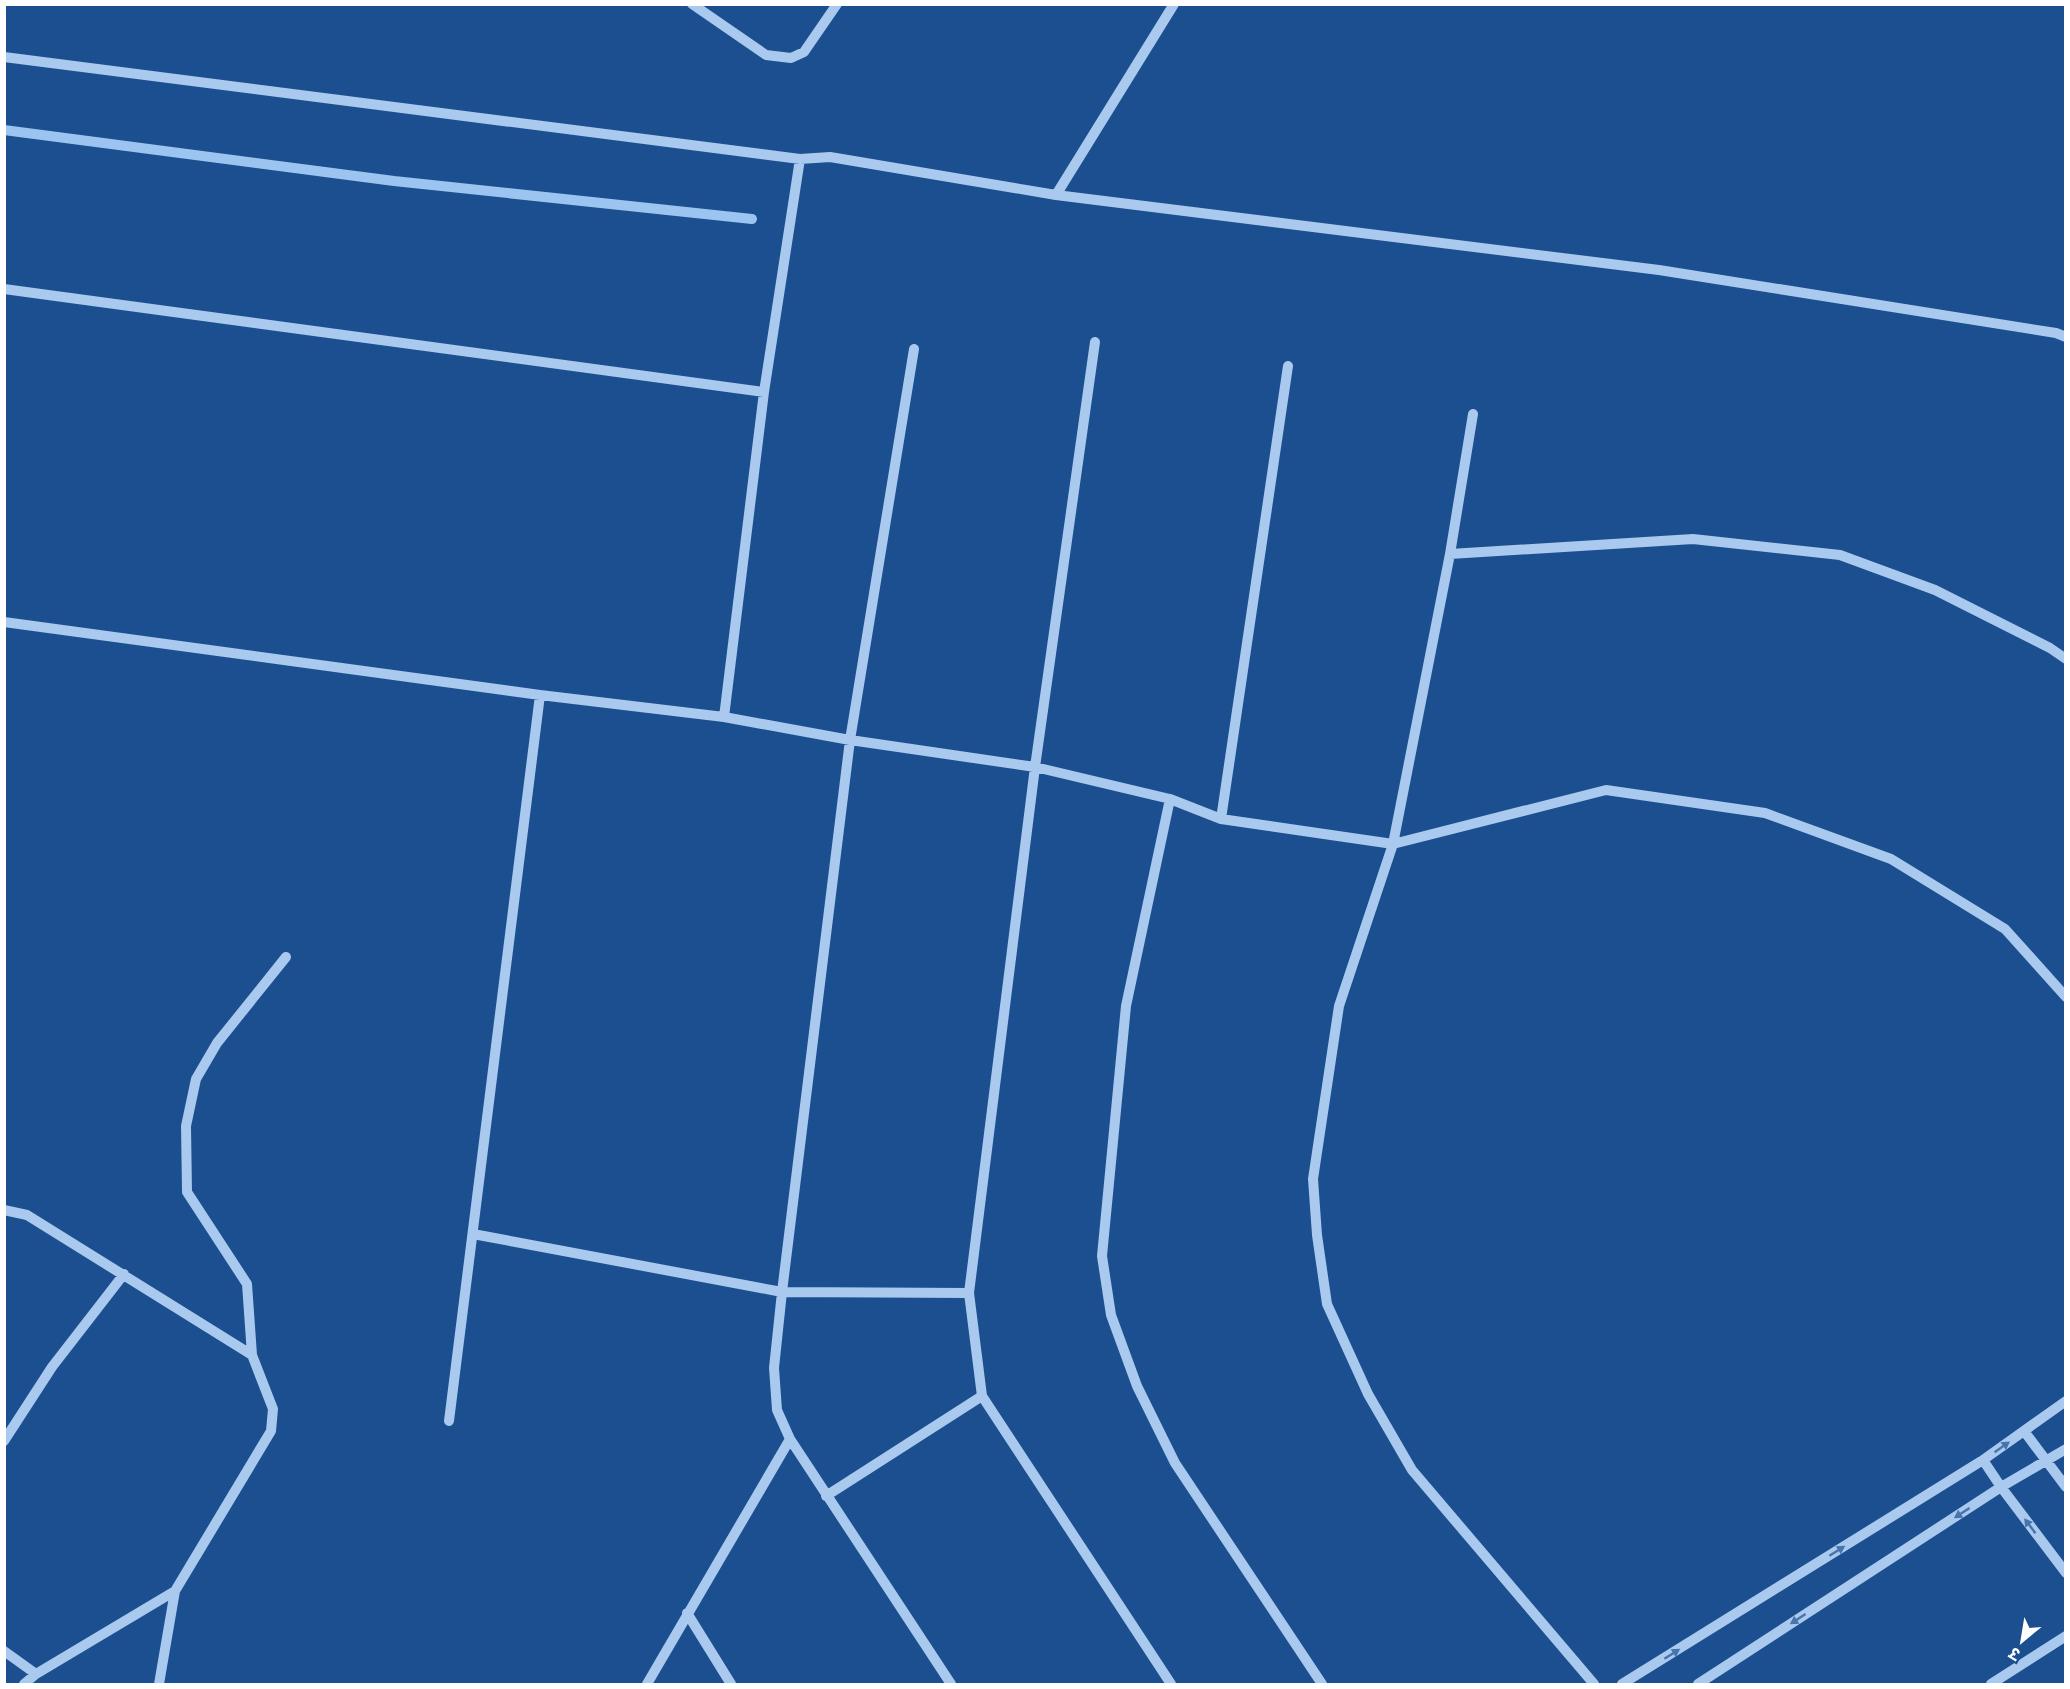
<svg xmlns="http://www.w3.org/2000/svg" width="2070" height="1689" font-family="Poppins,'Noto Sans Devanagari',sans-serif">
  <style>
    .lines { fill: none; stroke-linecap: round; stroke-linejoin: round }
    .stream { stroke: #9cc4f0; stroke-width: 10 }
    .minor { stroke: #a9c9ee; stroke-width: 10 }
    .oneway { fill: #4674ac }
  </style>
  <rect width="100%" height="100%" fill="#1b4f8f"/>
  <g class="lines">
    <path class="stream" d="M 4,130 L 394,181 L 752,219"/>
    <path class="minor" d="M 692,4 L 766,55 L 791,58 L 804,52 L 837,4
      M 4,57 L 800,159 L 830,157 L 1056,195 L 1659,270 L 2056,333 L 2066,337
      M 1056,195 L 1174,4
      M 4,289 L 764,392
      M 1095,342 L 1035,767 L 969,1293 L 982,1396 L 1171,1684
      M 914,349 L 850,740 L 782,1292 L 774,1368 L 777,1410 L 790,1439 L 951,1684
      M 1473,414 L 1450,554 L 1393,844 L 1339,1006 L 1313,1179 L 1317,1235 L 1327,1304 L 1368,1394 L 1412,1470 L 1594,1684
      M 1450,554 L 1693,539 L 1840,555 L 1935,590 L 2050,648 L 2066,659
      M 4,622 L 540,695 L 724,717 L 850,740 L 1035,767 L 1170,799 L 1221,819 L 1393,844 L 1606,790 L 1765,813 L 1891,859 L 2005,929 L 2066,997
      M 724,717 L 764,392 L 800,159
      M 1170,799 L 1126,1006 L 1102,1256 L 1111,1315 L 1137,1386 L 1175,1463 L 1322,1684
      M 1221,819 L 1288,366
      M 4,1210 L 27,1215 L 252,1355
      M 473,1234 L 782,1292 L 969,1293
      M 449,1421 L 540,695
      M 2024,1431 L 2066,1487
      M 4,1441 L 52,1367 L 124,1274
      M 1983,1460 L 2001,1487 L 2066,1573
      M 826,1496 L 982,1396
      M 687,1613 L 731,1684
      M 4,1651 L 36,1674
      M 24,1684 L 36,1674 L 175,1591 L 271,1431 L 273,1409 L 252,1355 L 247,1284 L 187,1192 L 186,1126 L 196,1079 L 217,1043 L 286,957
      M 159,1684 L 175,1591
      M 647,1684 L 790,1439
      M 1622,1684 L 1983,1460 L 2066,1401
      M 1698,1684 L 2001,1487 L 2066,1449
      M 1991,1684 L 2066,1636"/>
  </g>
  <defs><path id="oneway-solid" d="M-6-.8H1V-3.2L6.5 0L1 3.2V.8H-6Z" transform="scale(1.5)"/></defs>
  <g class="oneway">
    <use href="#oneway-solid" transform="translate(2002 1447) rotate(-35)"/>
    <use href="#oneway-solid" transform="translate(1962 1513) rotate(147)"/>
    <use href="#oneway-solid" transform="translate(2030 1526) rotate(-127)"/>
    <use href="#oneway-solid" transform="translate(1837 1551) rotate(-32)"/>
    <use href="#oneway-solid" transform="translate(1798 1619) rotate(147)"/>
    <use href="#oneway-solid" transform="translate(1672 1654) rotate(-32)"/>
  </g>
  <rect width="2070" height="1689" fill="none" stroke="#ffffff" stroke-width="12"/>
  <g transform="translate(2022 1641) rotate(210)" stroke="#1b4f8f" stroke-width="4.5" paint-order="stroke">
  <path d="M0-4.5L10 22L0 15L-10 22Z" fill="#ffffff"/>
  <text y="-9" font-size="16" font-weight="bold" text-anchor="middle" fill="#ffffff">उ</text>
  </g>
</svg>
